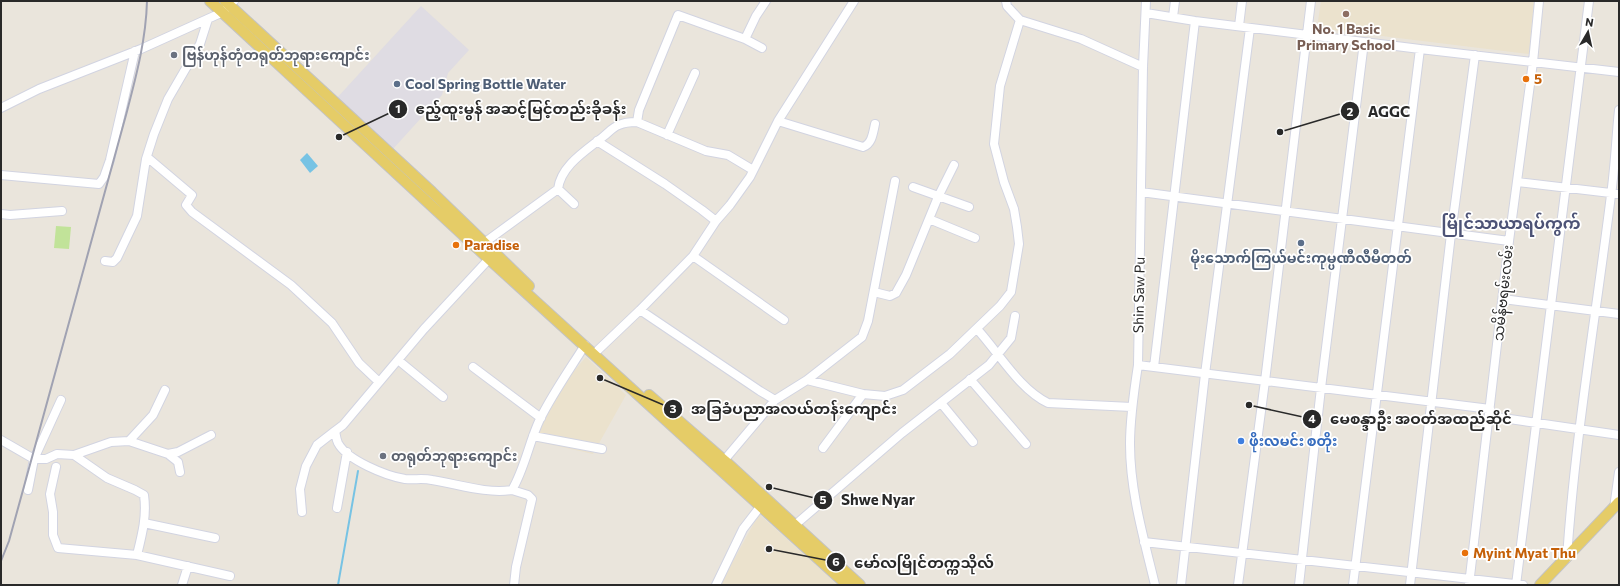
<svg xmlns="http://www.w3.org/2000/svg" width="1620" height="586" font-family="Commissioner,'Noto Sans Myanmar',sans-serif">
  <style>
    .industrial { fill: #dfdce3 }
    .education { fill: #ebe2cd }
    .pitch { fill: #c1e399 }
    .water { fill: #77c3e4 }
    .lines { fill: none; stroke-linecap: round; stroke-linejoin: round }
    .stream { stroke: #77c3e4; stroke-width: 2 }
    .minor-casing { stroke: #d2d4e1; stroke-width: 10 }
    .major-casing { stroke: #c3c3c3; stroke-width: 12 }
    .minor { stroke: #fff; stroke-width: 8 }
    .major { stroke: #e5cc67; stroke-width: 10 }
    .rail { stroke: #a0a2b2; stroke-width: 2 }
    .education-dot { fill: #8d6e63; stroke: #fff; stroke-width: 1.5 }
    .worship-dot { fill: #6b7280; stroke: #fff; stroke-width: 1.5 }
    .food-dot { fill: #e8710a; stroke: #fff; stroke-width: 1.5 }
    .service-dot { fill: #5c6f8a; stroke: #fff; stroke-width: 1.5 }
    .shop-dot { fill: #3f7fe0; stroke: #fff; stroke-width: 1.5 }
    .labels { text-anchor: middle; stroke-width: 3.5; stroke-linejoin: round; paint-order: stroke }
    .education-label { font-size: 14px; font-weight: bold; fill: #785e54; stroke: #fff }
    .worship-label { font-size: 14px; font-weight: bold; fill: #5b616d; stroke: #fff; text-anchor: start }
    .food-label { font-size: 14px; font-weight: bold; fill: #c56008; stroke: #fff; text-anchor: start }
    .service-label { font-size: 14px; font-weight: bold; fill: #4e5e75; stroke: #fff; text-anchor: start }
    .street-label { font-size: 14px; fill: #292929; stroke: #fff }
    .shop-label { font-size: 14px; font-weight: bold; fill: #366cbe; stroke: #fff; text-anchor: start }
    .quarter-label { font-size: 16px; font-weight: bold; fill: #4d5376; stroke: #fff }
    .leader { fill: none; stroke: #292929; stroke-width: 1.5 }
    .callout-dot { fill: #292929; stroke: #fff; stroke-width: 1.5 }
    .mark-label { font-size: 12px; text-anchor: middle; font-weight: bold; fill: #fff }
    .callout-label { font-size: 15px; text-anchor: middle; font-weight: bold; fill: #292929; stroke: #fff; stroke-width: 3.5; stroke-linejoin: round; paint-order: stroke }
  </style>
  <rect width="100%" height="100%" fill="#eae5dc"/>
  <path class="industrial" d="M 421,6 L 469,50 L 448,73 L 442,95 L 392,150 L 336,99 Z"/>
  <path class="education" d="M 1321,1 L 1534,1 L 1529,54 L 1317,28 Z
    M 586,357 L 626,395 L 593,454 L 535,441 L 544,418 L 562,385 Z
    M 759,514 L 838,585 L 720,585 Z"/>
  <path class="pitch" d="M 56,226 L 71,227 L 69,249 L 54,248 Z"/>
  <path class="water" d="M 307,153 L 318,166 L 310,173 L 300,160 Z"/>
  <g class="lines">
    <path class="stream" d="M 338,585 L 358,471"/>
    <g class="minor-casing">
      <path id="minor" d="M 1006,1 L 1007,6 L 1020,20 L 1081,39 L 1143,67
        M 1146,1 L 1143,67 L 1138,365 C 1134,391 1130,418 1130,444 C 1130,492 1144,539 1155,585
        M 1146,13 L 1195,21 L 1420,49 L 1619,72
        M 1173,17 L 1175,1
        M 1239,26 L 1242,1
        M 745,39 L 756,16 L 766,1
        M 1,108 L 39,89 L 141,49 L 223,12 L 234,1
        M 778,121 L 863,147 C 872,144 873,133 875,124
        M 637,122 L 639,110 L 678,15 L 745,39 L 762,48
        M 667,135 L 695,73
        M 597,141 L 665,184 L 702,210 L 716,221
        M 147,157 L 192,195 L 186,205 L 192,212 L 291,285 L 332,323 L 359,363 L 379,382
        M 1,175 L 99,184 L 104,177 L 110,160 L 135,51
        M 1517,182 L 1619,194
        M 913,187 L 969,207
        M 1141,192 L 1509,241
        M 574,204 L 558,189 C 561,165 587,150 604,136 C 609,132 613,127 619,125 C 625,122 630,122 637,122 L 706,151 L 728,155 L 753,170
        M 1,214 L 10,215 L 62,211
        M 929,219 L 975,238
        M 484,243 L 558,189
        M 492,254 L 489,259 L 424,329 L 343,425 L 335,431 C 336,435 336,439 338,443 C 347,460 386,476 405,479 C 414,480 423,478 432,480 C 458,484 486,494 512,490 C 525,468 529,442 540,419 C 553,393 570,369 585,345
        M 693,256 L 784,320
        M 105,261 L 113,262 L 117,258 L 137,216 L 146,159 L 154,134 L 168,99 L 200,44 L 208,19
        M 874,292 L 890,296 L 896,293 L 906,275 L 938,197 L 954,165
        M 1503,299 L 1619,314
        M 640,310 L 760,391 L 775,400
        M 977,329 C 999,353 1019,389 1048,403 L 1132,407
        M 598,350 L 640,310 L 693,256 L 716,221 L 730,205 L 750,177 L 778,121 L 854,1
        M 398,360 L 443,397
        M 1138,365 L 1490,409
        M 473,367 L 541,418
        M 1154,367 L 1195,21
        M 970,379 L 1026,444
        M 807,380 L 863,394 L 885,396 L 903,390 L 950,354 L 1000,306 L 1011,292 L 1019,244 L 1017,227 L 1014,209 L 1004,182 L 994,144 L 1000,86 L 1020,20
        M 941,403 L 973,442
        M 1489,416 L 1619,435
        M 533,436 L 602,449
        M 1,440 L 34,459 L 46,459 L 57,454 L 74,455 L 107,478 L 135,490 L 144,495 C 147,516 142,535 137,555
        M 129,441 L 168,454 L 178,462 L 180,472
        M 823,448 L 863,394
        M 168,454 L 178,452 L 211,435
        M 74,455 L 111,442 L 129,441 L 153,415 L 165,390
        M 721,464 L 775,400 L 807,380 L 862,337 L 868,321 L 895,181
        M 56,467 L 50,494 L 53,512 L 53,535 L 58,548 L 137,555 L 230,576
        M 28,490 L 34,459 L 61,400
        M 512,490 L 528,495 L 532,499 L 516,567 L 514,585
        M 337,508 L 347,452
        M 1614,508 L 1619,472
        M 302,512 L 300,489 L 306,466 L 317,445 L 335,431
        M 144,523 L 215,538
        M 795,525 L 902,433 L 989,365 L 1011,338 L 1015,316
        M 1144,542 L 1523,585
        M 1567,558 C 1575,436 1596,316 1611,195 C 1615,167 1616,139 1619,110
        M 182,585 L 188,566
        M 716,585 L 743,529 L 763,503
        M 1181,585 L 1205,374 L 1250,28
        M 1238,585 L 1265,381 L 1311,1
        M 1299,585 L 1321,388 L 1364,42
        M 1353,585 L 1420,49
        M 1410,585 L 1451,234 L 1475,55
        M 1469,585 L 1509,241 L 1533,62 L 1539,1
        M 1516,585 L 1589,1"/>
    </g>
    <g class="major-casing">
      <path id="major" d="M 210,1 L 489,259 L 847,585
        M 225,1 L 432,192 L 529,286
        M 649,395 L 725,461 L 860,585
        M 1540,585 L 1619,502"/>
    </g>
    <use href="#minor" class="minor"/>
    <use href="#major" class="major"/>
    <path class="rail" d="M 1,561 L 9,541 L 126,115 C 136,77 146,40 147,1"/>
  </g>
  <circle class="education-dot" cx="1346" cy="14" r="4"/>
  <g class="worship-dot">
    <circle cx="174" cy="55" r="4"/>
    <circle cx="383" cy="456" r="4"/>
  </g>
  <g class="food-dot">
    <circle cx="1526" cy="79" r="4"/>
    <circle cx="456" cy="245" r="4"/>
    <circle cx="1465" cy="553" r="4"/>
  </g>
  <g class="service-dot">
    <circle cx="397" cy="84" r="4"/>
    <circle cx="1301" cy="243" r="4"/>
  </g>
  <circle class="shop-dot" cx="1241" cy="441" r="4"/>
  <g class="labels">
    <g class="education-label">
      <text x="1346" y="34">No. 1 Basic<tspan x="1346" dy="16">Primary School</tspan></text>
    </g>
    <g class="worship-label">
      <text x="182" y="60">ဗြန်ဟုန်တုံတရုတ်ဘုရားကျောင်း</text>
      <text x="391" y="461">တရုတ်ဘုရားကျောင်း</text>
    </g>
    <g class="food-label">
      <text x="1534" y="84">5</text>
      <text x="464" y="250">Paradise</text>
      <text x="1473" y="558">Myint Myat Thu</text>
    </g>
    <g class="service-label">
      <text x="405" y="89">Cool Spring Bottle Water</text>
      <text x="1301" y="263" text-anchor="middle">မိုးသောက်ကြယ်မင်းကုမ္ပဏီလီမီတတ်</text>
    </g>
    <g class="street-label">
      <text transform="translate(1503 293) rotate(-84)" y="5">သမိန်ဗရမ်းလမ်း</text>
      <text transform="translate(1139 295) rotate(-89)" y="5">Shin Saw Pu</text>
    </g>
    <g class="shop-label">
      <text x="1249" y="446">ဖိုးလမင်း စတိုး</text>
    </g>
    <g class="quarter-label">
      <text x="1511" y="229">မြိုင်သာယာရပ်ကွက်</text>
    </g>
  </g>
  <path class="leader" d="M339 137L398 109M1280 132L1350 111M600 378L673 409M1249 405L1312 419M769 487L823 500M769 549L836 562"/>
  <g class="callout-dot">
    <circle cx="339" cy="137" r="4"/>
    <circle cx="1280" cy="132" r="4"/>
    <circle cx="600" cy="378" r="4"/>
    <circle cx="1249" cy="405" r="4"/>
    <circle cx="769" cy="487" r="4"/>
    <circle cx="769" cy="549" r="4"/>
    <circle cx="398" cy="109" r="10"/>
    <circle cx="1350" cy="111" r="10"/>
    <circle cx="673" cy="409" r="10"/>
    <circle cx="1312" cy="419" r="10"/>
    <circle cx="823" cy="500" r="10"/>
    <circle cx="836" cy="562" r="10"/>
  </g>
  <g class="mark-label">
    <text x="398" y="113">1</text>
    <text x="1350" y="116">2</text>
    <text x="673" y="413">3</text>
    <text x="1312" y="423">4</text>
    <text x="823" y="504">5</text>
    <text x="836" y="566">6</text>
  </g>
  <g class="callout-label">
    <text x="521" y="114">ဧည့်ထူးမွန် အဆင့်မြင့်တည်းခိုခန်း</text>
    <text x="1389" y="117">AGGC</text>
    <text x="794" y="414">အခြခံပညာအလယ်တန်းကျောင်း</text>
    <text x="1421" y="424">မေစန္ဒာဦး အဝတ်အထည်ဆိုင်</text>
    <text x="878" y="505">Shwe Nyar</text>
    <text x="924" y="568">မော်လမြိုင်တက္ကသိုလ်</text>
  </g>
  <rect width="1620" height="586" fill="none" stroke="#292929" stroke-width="4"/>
  <g transform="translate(1588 32) rotate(9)" stroke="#ffffff" stroke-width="3" paint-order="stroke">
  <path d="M0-3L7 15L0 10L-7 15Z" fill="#292929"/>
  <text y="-6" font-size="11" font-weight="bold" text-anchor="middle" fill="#292929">N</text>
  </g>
</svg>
